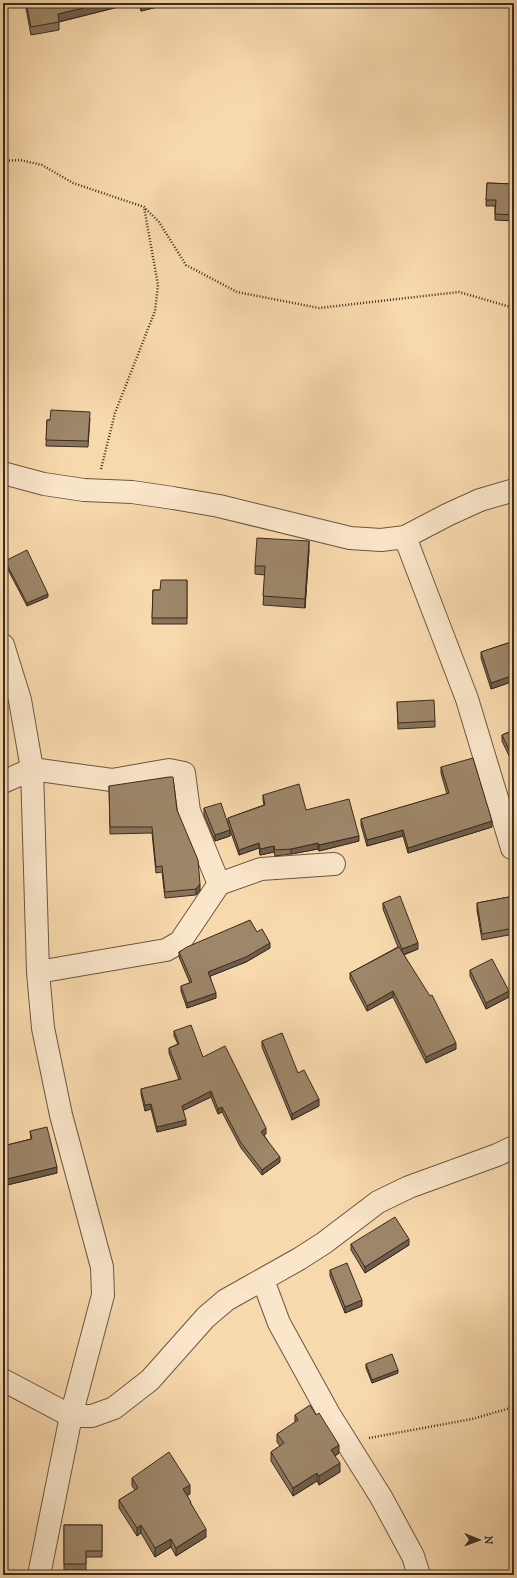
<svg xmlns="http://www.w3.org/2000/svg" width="517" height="1578" font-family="'IM FELL DW Pica',serif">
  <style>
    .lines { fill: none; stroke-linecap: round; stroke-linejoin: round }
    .minor-casing { stroke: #6a5742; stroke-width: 24 }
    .path { stroke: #3a2c1f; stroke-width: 2.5; stroke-dasharray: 1 2; stroke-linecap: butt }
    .minor { stroke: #fae6ca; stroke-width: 22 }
    .wall { fill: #87735a; stroke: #3a2c1f }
    .shaded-wall { fill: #6e5e4a; stroke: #3a2c1f }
    .building { fill: #9d8669; stroke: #3a2c1f }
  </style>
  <rect width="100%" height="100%" fill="#f8d9ad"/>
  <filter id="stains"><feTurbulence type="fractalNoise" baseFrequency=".005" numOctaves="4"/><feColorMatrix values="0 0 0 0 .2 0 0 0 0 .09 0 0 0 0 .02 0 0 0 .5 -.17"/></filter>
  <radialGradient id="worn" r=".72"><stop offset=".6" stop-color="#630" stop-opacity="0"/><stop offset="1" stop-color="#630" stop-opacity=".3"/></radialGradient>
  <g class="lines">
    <g class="minor-casing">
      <path id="minor" d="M 3,473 L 44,484 L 84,490 L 132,492 L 173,498 L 219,506 L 350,538 L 381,540 L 405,537 L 447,515 L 480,500 L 514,490
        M 405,537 L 467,699 L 512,848
        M 3,645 L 20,700 L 32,769 L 38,972 L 43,1028 L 61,1115 L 102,1267 L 103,1295 L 71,1416 L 39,1575
        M 3,782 L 32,769 L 112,780 L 169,770 L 184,773 L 189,811 L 219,884
        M 38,972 L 166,950 L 180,942 L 219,884 L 261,869 L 334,864
        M 263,1280 L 279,1323 L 329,1414 L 381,1497 L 413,1556 L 419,1575
        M 3,1380 L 71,1416 L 92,1416 L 114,1408 L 150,1380 L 206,1317 L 226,1300 L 299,1259 L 324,1243 L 378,1202 L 409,1187 L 497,1155 L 514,1147"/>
    </g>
    <path class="path" d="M 3,161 L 20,160 L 42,165 L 73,183 L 144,207 L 159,222 L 186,265 L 237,292 L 319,308 L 459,292 L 514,308
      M 101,469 L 115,413 L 155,311 L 158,285 L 144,207
      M 369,1438 L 472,1419 L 514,1407"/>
    <use href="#minor" class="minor"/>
  </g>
  <path class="wall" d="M 25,3 L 134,3 L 59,22 L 59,30 L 31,35 Z
    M 139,3 L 165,3 L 165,5 L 141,11 Z
    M 487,183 L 514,184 L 514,221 L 495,220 L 495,206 L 486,206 Z
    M 90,418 L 88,447 L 46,446 L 47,420 Z
    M 309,550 L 305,608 L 263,605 L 265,575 L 255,574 L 255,566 Z
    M 5,561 L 48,597 L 27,606 L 5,564 Z
    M 187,580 L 187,624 L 152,624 L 153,590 L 160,590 Z
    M 514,641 L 514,681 L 491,689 L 481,658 L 481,652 Z
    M 397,702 L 435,721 L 435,727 L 398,729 Z
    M 514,730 L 514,766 L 502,741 L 502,735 Z
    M 441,767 L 492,827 L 408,853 L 403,836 L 367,846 L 361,825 L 361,819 L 447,794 L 441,773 Z
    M 109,786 L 177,810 L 200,890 L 196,895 L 165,898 L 162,872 L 156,873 L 152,833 L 110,834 Z
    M 263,795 L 306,810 L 359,841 L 319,851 L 318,849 L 291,854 L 275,856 L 274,852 L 260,855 L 259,848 L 239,855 L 230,830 L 230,836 L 215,841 L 204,815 L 204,808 L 228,823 L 228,818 L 264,805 L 263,800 Z
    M 514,896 L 514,934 L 482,940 L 477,910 L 477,903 Z
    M 383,903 L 418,949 L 404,955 L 456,1049 L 426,1063 L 393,997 L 367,1011 L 350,979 L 350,973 L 398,947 L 383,909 Z
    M 257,932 L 270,948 L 246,962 L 210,976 L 216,998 L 187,1008 L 181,991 L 181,986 L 190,983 L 179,957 L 179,952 Z
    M 470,970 L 509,997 L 486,1009 L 470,976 Z
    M 174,1031 L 203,1057 L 266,1134 L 264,1135 L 280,1162 L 262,1175 L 241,1148 L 222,1112 L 218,1114 L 211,1097 L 183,1110 L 186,1125 L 157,1132 L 151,1109 L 145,1111 L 141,1094 L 141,1089 L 179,1080 L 169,1053 L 169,1048 L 178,1044 L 174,1036 Z
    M 262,1041 L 298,1073 L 319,1106 L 292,1120 L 262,1047 Z
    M 30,1131 L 57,1173 L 3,1186 L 3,1146 L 31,1139 Z
    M 351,1244 L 409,1245 L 365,1273 L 351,1250 Z
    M 330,1270 L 362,1306 L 345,1313 L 330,1276 Z
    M 366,1364 L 398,1373 L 372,1383 L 366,1368 Z
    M 295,1415 L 339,1453 L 335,1456 L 340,1472 L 319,1485 L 317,1481 L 293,1496 L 271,1461 L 271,1452 L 280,1446 L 277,1442 L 277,1434 L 295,1423 Z
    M 132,1478 L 190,1494 L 187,1495 L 206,1537 L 176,1556 L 171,1547 L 155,1557 L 141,1533 L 137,1536 L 119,1508 L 119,1500 L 135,1490 L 132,1486 Z
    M 64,1525 L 102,1525 L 102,1557 L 86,1557 L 86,1570 L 64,1570 Z"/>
  <path class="shaded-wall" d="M 103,3 L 134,3 L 58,22 L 58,14 Z
    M 141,3 L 165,3 L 165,5 L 141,11 Z
    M 309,541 L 309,550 L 305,608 L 305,599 Z
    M 48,594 L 48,597 L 27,606 L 27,603 Z
    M 514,675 L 514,681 L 491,689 L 491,683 Z
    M 492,821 L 492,827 L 408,853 L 408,848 Z
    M 230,830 L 230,836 L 215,841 L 215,835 Z
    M 403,830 L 403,836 L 367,846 L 367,840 Z
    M 359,836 L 359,841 L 319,851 L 319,845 Z
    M 259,843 L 259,848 L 239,855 L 239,850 Z
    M 318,843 L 318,849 L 291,854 L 291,849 Z
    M 274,846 L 274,852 L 260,855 L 260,849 Z
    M 200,884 L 200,890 L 196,895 L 196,889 Z
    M 270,943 L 270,948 L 246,962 L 208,977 L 208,972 Z
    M 418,943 L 418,949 L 402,955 L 402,949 Z
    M 393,991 L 393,997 L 367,1011 L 367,1006 Z
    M 509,991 L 509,997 L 486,1009 L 486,1003 Z
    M 216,993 L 216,998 L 187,1008 L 187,1003 Z
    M 456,1043 L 456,1049 L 426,1063 L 426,1057 Z
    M 211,1091 L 211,1097 L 182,1111 L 182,1106 Z
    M 319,1099 L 319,1106 L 292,1120 L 292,1114 Z
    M 151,1104 L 151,1109 L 145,1111 L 145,1105 Z
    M 222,1107 L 222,1112 L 218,1114 L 218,1109 Z
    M 186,1120 L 186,1125 L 157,1132 L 157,1127 Z
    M 266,1128 L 266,1134 L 261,1137 L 261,1132 Z
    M 280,1157 L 280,1162 L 262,1175 L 262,1170 Z
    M 57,1167 L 57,1173 L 3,1186 L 3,1180 Z
    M 4,1195 L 4,1201 L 3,1202 L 3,1196 Z
    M 409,1239 L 409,1245 L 365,1273 L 365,1267 Z
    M 362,1300 L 362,1306 L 345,1313 L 345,1307 Z
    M 398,1370 L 398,1373 L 372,1383 L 372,1380 Z
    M 339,1445 L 339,1453 L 331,1458 L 331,1450 Z
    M 340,1463 L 340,1472 L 319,1485 L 319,1476 Z
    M 317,1473 L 317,1481 L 293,1496 L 293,1488 Z
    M 190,1485 L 190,1494 L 183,1498 L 183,1489 Z
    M 141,1525 L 141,1533 L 137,1536 L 137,1528 Z
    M 206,1529 L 206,1537 L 176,1556 L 176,1548 Z
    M 171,1539 L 171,1547 L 155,1557 L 155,1548 Z"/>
  <path class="building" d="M 26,3 L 103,3 L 58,14 L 59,22 L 31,27 Z
    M 487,183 L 514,184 L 514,215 L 495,214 L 496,200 L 486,200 Z
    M 51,410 L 90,412 L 88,441 L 46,440 L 47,420 L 50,420 Z
    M 257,538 L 309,541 L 305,599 L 263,596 L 265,566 L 255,566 Z
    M 27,550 L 48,594 L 27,603 L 5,561 Z
    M 161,580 L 187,580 L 187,618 L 152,618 L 153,590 L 160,590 Z
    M 514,641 L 514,675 L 491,683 L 481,652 Z
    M 434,700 L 435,721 L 398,723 L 397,702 Z
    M 514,730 L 514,760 L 502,735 Z
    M 473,758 L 492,821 L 408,848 L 403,830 L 367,840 L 361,819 L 449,793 L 441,767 Z
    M 169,777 L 173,777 L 177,810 L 198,860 L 200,884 L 196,889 L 165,892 L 162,866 L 156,867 L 152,827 L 110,827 L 109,786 Z
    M 299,784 L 306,810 L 349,799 L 359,836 L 319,845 L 318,843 L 291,849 L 275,850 L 274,846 L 260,849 L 259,843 L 239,850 L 228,818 L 265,805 L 263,795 Z
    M 221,803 L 230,830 L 215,835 L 204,808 Z
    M 400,896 L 418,943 L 402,949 L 383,903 Z
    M 514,896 L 514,928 L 482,934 L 477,903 Z
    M 250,920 L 257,932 L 262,929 L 270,943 L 246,957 L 208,972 L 216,993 L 187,1003 L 181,986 L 192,982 L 179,952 L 187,947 Z
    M 399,947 L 430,996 L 432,995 L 456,1043 L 426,1057 L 393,991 L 367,1006 L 350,973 Z
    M 492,959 L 509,991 L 486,1003 L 470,970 Z
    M 191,1025 L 203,1057 L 225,1046 L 266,1128 L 261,1132 L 280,1157 L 262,1170 L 241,1143 L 222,1107 L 218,1109 L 211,1091 L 182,1106 L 186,1120 L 157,1127 L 151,1104 L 145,1105 L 141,1089 L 181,1079 L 169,1048 L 179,1044 L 174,1031 Z
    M 282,1033 L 298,1073 L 304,1070 L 319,1099 L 292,1114 L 262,1041 Z
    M 47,1127 L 57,1167 L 3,1180 L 3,1146 L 32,1139 L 30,1131 Z
    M 395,1217 L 409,1239 L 365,1267 L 351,1244 Z
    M 347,1263 L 362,1300 L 345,1307 L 330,1270 Z
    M 392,1354 L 398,1370 L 372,1380 L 366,1364 Z
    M 310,1405 L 316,1415 L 319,1413 L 339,1445 L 331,1450 L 340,1463 L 319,1476 L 317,1473 L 293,1488 L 271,1452 L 284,1443 L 277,1434 L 298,1420 L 295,1415 Z
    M 169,1452 L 190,1485 L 183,1489 L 191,1502 L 190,1502 L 206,1529 L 176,1548 L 171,1539 L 155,1548 L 141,1525 L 137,1528 L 119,1500 L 138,1488 L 132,1478 Z
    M 64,1525 L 102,1525 L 102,1551 L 86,1551 L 86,1564 L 64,1564 Z"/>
  <rect width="517" height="1578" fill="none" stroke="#f8d9ad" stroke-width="16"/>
  <rect x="4" y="4" width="509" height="1570" fill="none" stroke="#3a2c1f" stroke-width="2"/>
  <rect x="8" y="8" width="501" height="1562" fill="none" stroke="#3a2c1f"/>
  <g transform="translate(479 1540) rotate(91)" stroke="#fae6ca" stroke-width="3" paint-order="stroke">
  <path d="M0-3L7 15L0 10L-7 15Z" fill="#3a2c1f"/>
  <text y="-6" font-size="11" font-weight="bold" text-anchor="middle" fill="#3a2c1f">N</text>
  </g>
  <rect width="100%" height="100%" filter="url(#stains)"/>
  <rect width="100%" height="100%" fill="url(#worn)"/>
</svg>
